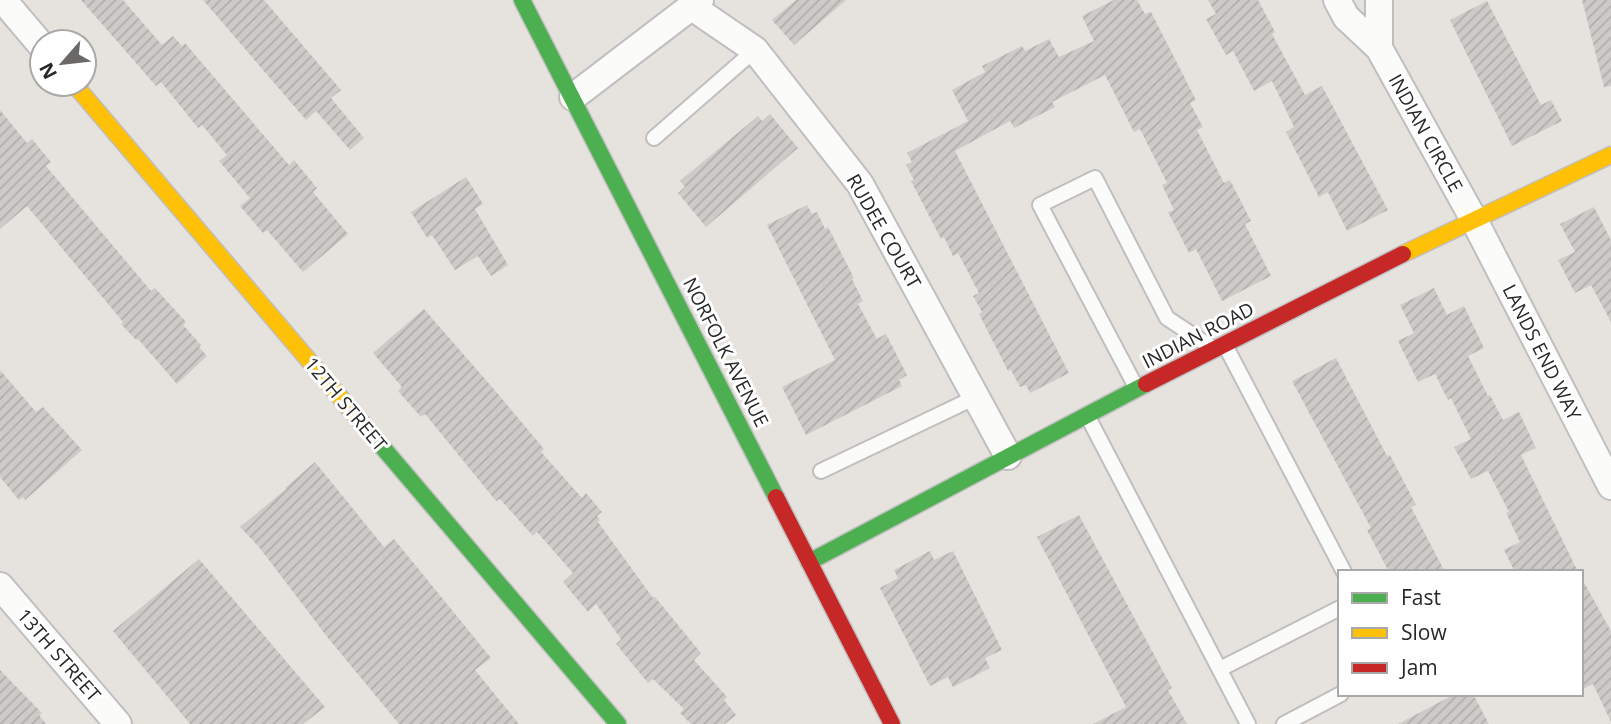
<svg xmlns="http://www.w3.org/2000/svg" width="1611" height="724" font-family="'Open Sans',sans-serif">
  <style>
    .building { fill: url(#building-hatch) }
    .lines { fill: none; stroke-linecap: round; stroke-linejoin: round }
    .lane-casing { stroke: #c0bfbf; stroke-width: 18 }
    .street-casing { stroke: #c0bfbf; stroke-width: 30 }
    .fast-casing { stroke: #c0bfbf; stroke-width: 19 }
    .slow-casing { stroke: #c0bfbf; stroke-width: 19 }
    .jam-casing { stroke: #c0bfbf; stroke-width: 19 }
    .lane { stroke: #fbfbfa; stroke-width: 14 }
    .street { stroke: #fbfbfa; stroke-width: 26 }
    .fast { stroke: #4caf50; stroke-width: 16 }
    .slow { stroke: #ffc107; stroke-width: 16 }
    .jam { stroke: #c62828; stroke-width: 16 }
    .labels { text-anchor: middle; stroke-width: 6; stroke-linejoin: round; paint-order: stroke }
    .street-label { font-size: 19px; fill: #282828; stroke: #fff }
  </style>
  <defs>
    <pattern id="building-hatch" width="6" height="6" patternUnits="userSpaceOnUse" patternTransform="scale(1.75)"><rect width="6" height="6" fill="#cdcbc8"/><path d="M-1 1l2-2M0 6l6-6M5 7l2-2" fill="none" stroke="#b0aeac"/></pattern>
  </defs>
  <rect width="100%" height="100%" fill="#e6e3de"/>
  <path class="building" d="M 81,0 L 123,0 L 162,45 L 173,36 L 182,46 L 185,43 L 289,165 L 294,160 L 317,188 L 313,192 L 348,234 L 303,272 L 267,230 L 263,233 L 240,206 L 250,198 L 219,161 L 227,155 L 202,125 L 198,128 L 161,82 L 156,86 Z
    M 203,0 L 264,0 L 341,90 L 331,98 L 364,138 L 350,150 L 316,111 L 306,120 Z
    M 796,0 L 846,0 L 794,45 L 772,20 Z
    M 1114,0 L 1137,0 L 1145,14 L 1151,12 L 1196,100 L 1190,103 L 1203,127 L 1197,130 L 1224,183 L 1230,180 L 1251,221 L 1245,224 L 1271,276 L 1222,301 L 1196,249 L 1189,253 L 1168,212 L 1174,210 L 1162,185 L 1167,183 L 1140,129 L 1134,132 L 1105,75 L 1052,102 L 1055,107 L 1014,128 L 1010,121 L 955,151 L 1069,373 L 1030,393 L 1026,385 L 1020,387 L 1011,370 L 1008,371 L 979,314 L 982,312 L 973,296 L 979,293 L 958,253 L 953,256 L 944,237 L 941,239 L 911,181 L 914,180 L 906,165 L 912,162 L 907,153 L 968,121 L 952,90 L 985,72 L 982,66 L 1022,46 L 1025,51 L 1049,39 L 1059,57 L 1094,41 L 1082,16 Z
    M 1208,0 L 1258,0 L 1275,32 L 1272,34 L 1305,95 L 1322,86 L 1388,210 L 1347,231 L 1328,192 L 1319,197 L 1286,132 L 1294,127 L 1272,81 L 1254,91 L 1233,51 L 1226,55 L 1206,19 L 1216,14 Z
    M 1582,0 L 1611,0 L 1611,86 L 1604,87 Z
    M 1487,1 L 1541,105 L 1551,100 L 1562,121 L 1512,146 L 1450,20 Z
    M 0,110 L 27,143 L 32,139 L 51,162 L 46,166 L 151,291 L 155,288 L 186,322 L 183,325 L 201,345 L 199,347 L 207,356 L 177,384 L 138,339 L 136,340 L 121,324 L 123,322 L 27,206 L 0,229 Z
    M 770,114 L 798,148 L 706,227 L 678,193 L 685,187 L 680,181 L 758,116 L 762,121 Z
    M 466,177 L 483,204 L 475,209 L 508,265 L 491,276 L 478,256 L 455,270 L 432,235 L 427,238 L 411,212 Z
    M 807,205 L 812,214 L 817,212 L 825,229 L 828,227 L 854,278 L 852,279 L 863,301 L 858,304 L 877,339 L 886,334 L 907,375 L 899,380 L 902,386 L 806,435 L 782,387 L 835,360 L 767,225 Z
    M 1594,207 L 1611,240 L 1611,322 L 1591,285 L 1575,293 L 1558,260 L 1575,252 L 1560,224 Z
    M 1434,288 L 1447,315 L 1464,306 L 1484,348 L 1468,356 L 1488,396 L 1490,395 L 1503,420 L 1519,412 L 1536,448 L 1521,455 L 1578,572 L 1515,572 L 1504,550 L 1520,542 L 1506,513 L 1509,512 L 1488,471 L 1471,479 L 1454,447 L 1471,439 L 1451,398 L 1448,400 L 1435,374 L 1418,382 L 1398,341 L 1414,333 L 1400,305 Z
    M 424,309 L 498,394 L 544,449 L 541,452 L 582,498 L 586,493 L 602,512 L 597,516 L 600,520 L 598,522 L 653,598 L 655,597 L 701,653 L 694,660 L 727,697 L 724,700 L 736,715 L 725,724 L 691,724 L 680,713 L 684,709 L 653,679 L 648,683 L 616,644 L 621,639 L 596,604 L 588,612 L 563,582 L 573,573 L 537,532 L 533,536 L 500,499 L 496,501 L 425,414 L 421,417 L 398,391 L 402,387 L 373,353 Z
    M 1336,358 L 1387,456 L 1390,455 L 1416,505 L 1411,507 L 1445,572 L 1389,572 L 1367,530 L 1371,528 L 1292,381 Z
    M 0,370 L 36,412 L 43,407 L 82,450 L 25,500 L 23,497 L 19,500 L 0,477 Z
    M 315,462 L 384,547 L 394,539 L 491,658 L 475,670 L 519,724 L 399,724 L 328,638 L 259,547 L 240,527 L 286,489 L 285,488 Z
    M 1079,515 L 1172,688 L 1168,690 L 1187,724 L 1093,724 L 1126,707 L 1037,537 Z
    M 930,551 L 934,560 L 953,551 L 1002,650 L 985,658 L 990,668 L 953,687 L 948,677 L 930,686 L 880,588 L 898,578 L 894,570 Z
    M 199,559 L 325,707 L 303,724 L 190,724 L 113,631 Z
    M 1581,577 L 1611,631 L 1611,722 L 1593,684 L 1581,690 Z
    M 0,670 L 42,713 L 39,715 L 46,724 L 0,724 Z
    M 1455,694 L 1473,694 L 1489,724 L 1398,724 Z"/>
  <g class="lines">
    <g class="lane-casing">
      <path id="lane" d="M 654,138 L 755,50
        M 1225,345 L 1344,572
        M 1136,387 L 1040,205 L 1095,178 L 1167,318 L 1211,347
        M 1088,417 L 1248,724
        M 821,471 L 976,397
        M 1220,669 L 1340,608
        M 1284,724 L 1341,694"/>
    </g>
    <g class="street-casing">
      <path id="street" d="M 3,0 L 42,46
        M 1337,0 L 1346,17 L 1379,48 L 1473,218 L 1611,486
        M 1379,0 L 1379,48
        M 692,7 L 755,50 L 860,184 L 1008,456
        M 573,97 L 700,0
        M 0,586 L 118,724"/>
    </g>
    <g class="fast-casing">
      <path id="fast" d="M 522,0 L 776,497
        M 356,416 L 618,724
        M 809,562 L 1146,384"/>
    </g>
    <g class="slow-casing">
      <path id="slow" d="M 74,84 L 356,416
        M 1403,254 L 1611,155"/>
    </g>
    <g class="jam-casing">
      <path id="jam" d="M 1146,384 L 1403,254
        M 776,497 L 892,724"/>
    </g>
    <use href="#lane" class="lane"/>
    <use href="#street" class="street"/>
    <use href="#fast" class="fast"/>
    <use href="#slow" class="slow"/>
    <use href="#jam" class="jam"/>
  </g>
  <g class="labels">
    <g class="street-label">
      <text transform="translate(1426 133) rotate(61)" y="7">INDIAN CIRCLE</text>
      <text transform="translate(884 231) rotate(60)" y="7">RUDEE COURT</text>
      <text transform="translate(1198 335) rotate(-27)" y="7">INDIAN ROAD</text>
      <text transform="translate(726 352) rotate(63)" y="7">NORFOLK AVENUE</text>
      <text transform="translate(1542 352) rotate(63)" y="7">LANDS END WAY</text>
      <text transform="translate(346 404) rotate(50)" y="7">12TH STREET</text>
      <text transform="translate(59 655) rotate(49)" y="7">13TH STREET</text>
    </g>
  </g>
  <rect x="1338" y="570" width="245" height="126" fill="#ffffff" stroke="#a9a9a9" stroke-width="2"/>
  <rect x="1352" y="593" width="35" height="10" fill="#4caf50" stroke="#a9a9a9" stroke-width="2"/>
  <text x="1401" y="605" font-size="21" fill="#282828">Fast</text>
  <rect x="1352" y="628" width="35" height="10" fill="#ffc107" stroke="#a9a9a9" stroke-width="2"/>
  <text x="1401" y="640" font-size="21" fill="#282828">Slow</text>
  <rect x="1352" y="663" width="35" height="10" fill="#c62828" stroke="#a9a9a9" stroke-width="2"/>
  <text x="1401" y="675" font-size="21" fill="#282828">Jam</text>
  <g transform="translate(63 63) rotate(242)"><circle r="33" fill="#ffffff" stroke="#a9a9a9" stroke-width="2"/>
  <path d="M0-5L12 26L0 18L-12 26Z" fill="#6a6968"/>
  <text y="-10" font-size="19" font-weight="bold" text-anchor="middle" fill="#282828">N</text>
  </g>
</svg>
